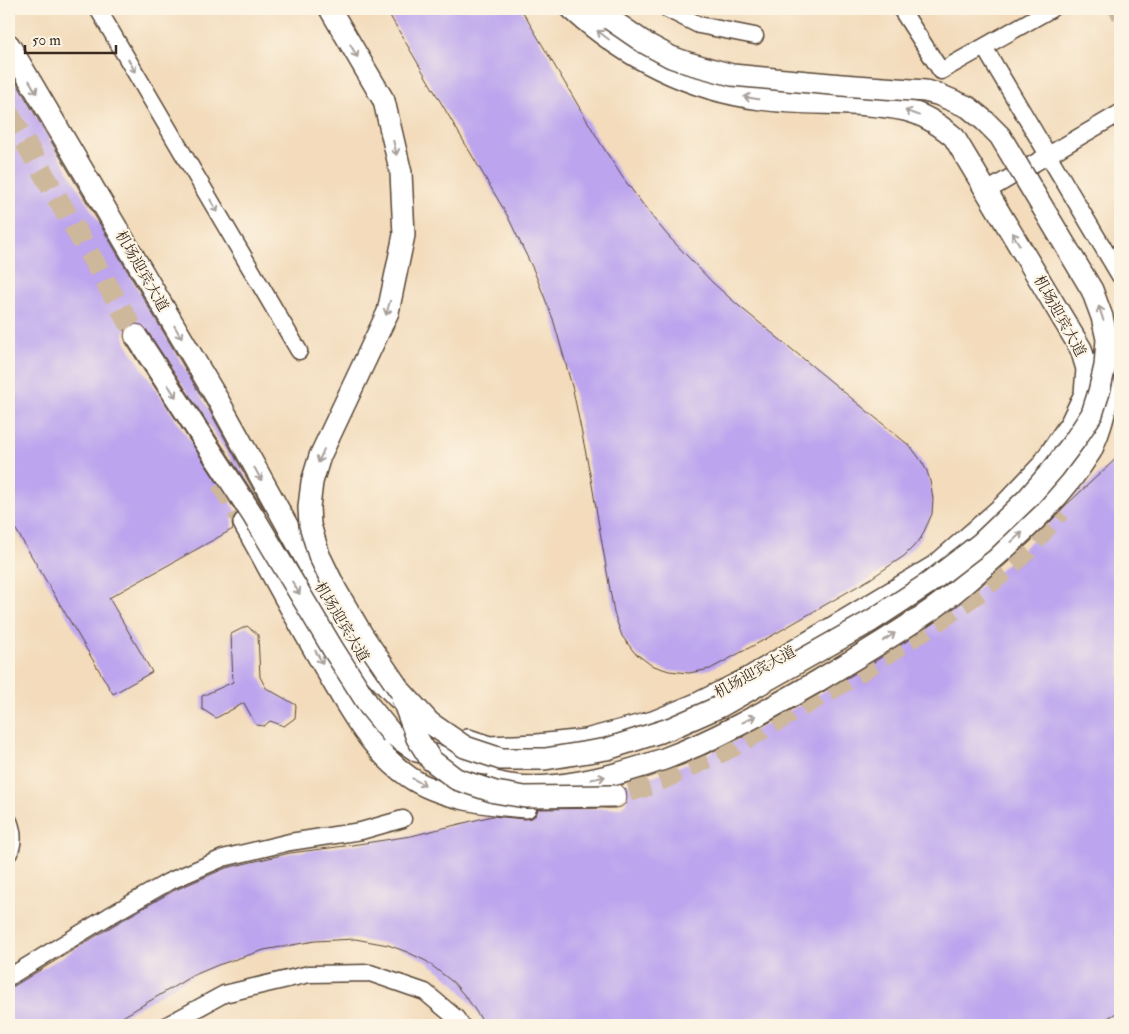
<svg xmlns="http://www.w3.org/2000/svg" width="1129" height="1034" font-family="'IM FELL Double Pica','Noto Serif SC',serif">
  <style>
    .building { fill: #bca4ee }
    .lines { fill: none; stroke-linecap: round; stroke-linejoin: round }
    .minor-tunnel { stroke: #ceb89c; stroke-width: 16; stroke-dasharray: 16 8; stroke-linecap: butt }
    .major-tunnel { stroke: #ceb89c; stroke-width: 21; stroke-dasharray: 21 11; stroke-linecap: butt }
    .minor-casing { stroke: #574536; stroke-width: 19 }
    .major-casing { stroke: #574536; stroke-width: 24 }
    .minor { stroke: #fff; stroke-width: 16 }
    .major { stroke: #fff; stroke-width: 21 }
    .major-bridge-casing { stroke: #574536; stroke-width: 24; stroke-linecap: butt }
    .major-bridge { stroke: #fff; stroke-width: 21 }
    .oneway { stroke: #a79f9a }
    .labels { text-anchor: middle; stroke-width: 4.5; stroke-linejoin: round; paint-order: stroke }
    .street-label { font-size: 15px; fill: #3b2a1e; stroke: #fcf5e5 }
  </style>
  <rect width="100%" height="100%" fill="#fcf5e5"/>
  <filter id="ink" filterUnits="userSpaceOnUse"><feTurbulence type="fractalNoise" baseFrequency=".02" numOctaves="2"/><feDisplacementMap in="SourceGraphic" scale="10" xChannelSelector="R" yChannelSelector="G"/><feConvolveMatrix kernelMatrix="1 2 1 2 8 2 1 2 1" color-interpolation-filters="sRGB"/></filter>
  <filter id="wash" filterUnits="userSpaceOnUse"><feTurbulence type="fractalNoise" baseFrequency=".0096" numOctaves="4" result="noise"/><feDisplacementMap in="SourceGraphic" scale="20" xChannelSelector="R" yChannelSelector="G"/><feGaussianBlur stdDeviation="1.12" result="paint"/><feColorMatrix in="noise" values="0 0 0 0 0 0 0 0 0 0 0 0 0 0 0 0 0 1.4 0 .05"/><feComposite in="paint" operator="in"/></filter>
  <g filter="url(#wash)">
    <rect width="100%" height="100%" fill="#f3dbbb"/>
    <g id="blocks">
      <path class="building" d="M 386,9 L 521,9 L 601,144 L 623,178 L 654,219 L 669,237 L 713,283 L 739,306 L 911,447 L 920,459 L 927,471 L 931,485 L 933,499 L 932,514 L 927,525 L 921,538 L 913,547 L 904,556 L 870,579 L 773,635 L 710,669 L 689,673 L 669,671 L 651,665 L 634,652 L 622,636 L 614,613 L 591,479 L 582,434 L 573,390 L 563,354 L 553,319 L 534,271 L 507,215 Z
        M 9,70 L 207,406 L 265,511 L 146,329 L 142,325 L 136,324 L 129,326 L 125,330 L 124,336 L 126,343 L 237,513 L 233,517 L 232,522 L 233,529 L 109,598 L 152,672 L 113,694 L 9,518 Z
        M 1120,455 L 1120,1011 L 1095,1025 L 485,1025 L 469,1001 L 454,983 L 426,961 L 407,952 L 388,945 L 355,939 L 315,941 L 292,945 L 264,950 L 218,965 L 192,976 L 109,1025 L 9,1025 L 9,987 L 14,986 L 114,925 L 173,891 L 226,868 L 290,853 L 345,846 L 411,836 L 492,816 L 525,819 L 532,818 L 536,815 L 538,809 L 615,808 L 621,807 L 626,803 L 627,796 L 626,790 L 621,785 L 650,777 L 688,763 L 745,736 L 849,677 L 895,649 L 941,618 L 965,600 L 1016,555 L 1042,531 L 1064,507 Z
        M 247,626 L 258,635 L 260,677 L 266,688 L 296,705 L 295,718 L 284,726 L 270,721 L 264,726 L 256,725 L 244,703 L 216,718 L 202,709 L 202,696 L 233,682 L 231,634 Z"/>
    </g>
  </g>
  <g filter="url(#ink)">
    <use href="#blocks" fill-opacity="0" stroke="#574536" stroke-width="1"/>
    <g class="lines">
      <path class="minor-tunnel" d="M 1116,9 L 1120,16"/>
      <path class="major-tunnel" d="M 9,114 L 146,352
        M 221,483 L 244,523
        M 598,799 L 615,796 L 650,785 L 732,747 L 845,681 L 945,616 L 983,589 L 1008,568 L 1027,550 L 1060,511"/>
      <g class="minor-casing">
        <path id="minor" d="M 98,9 L 299,351
          M 667,9 L 699,25 L 755,36
          M 901,9 L 941,71 L 1051,9
          M 984,47 L 1120,276
          M 987,191 L 1120,113
          M 9,821 C 13,831 14,843 9,853
          M 9,977 L 109,916 L 168,882 L 223,858 L 290,842 L 361,831 L 403,819
          M 167,1025 L 224,994 L 309,974 L 370,973 L 425,992 L 456,1018 L 461,1025"/>
      </g>
      <g class="major-casing">
        <path id="major" d="M 330,9 L 384,101
          M 598,9 L 610,19
          M 9,45 L 218,400 L 361,659 L 398,698
          M 244,523 C 270,570 295,617 322,663 C 346,704 369,749 409,777 C 441,799 489,804 526,807
          M 392,734 L 417,751 L 455,760 L 486,764 L 509,756
          M 468,740 L 489,747 L 537,745 L 586,740 L 653,722 L 699,703 L 749,678 L 937,565 L 1003,507 L 1042,466 L 1071,423 L 1085,394 L 1087,369 L 1081,349 L 954,137 C 940,125 923,114 905,110 C 857,100 808,106 761,99 C 690,90 625,57 572,9
          M 496,782 C 543,796 619,775 664,759 C 715,740 764,712 811,685 C 853,660 894,636 934,608 C 955,593 974,575 994,558 C 1029,527 1064,494 1089,454 C 1093,449 1094,442 1097,436 C 1104,417 1109,400 1104,380"/>
      </g>
      <use href="#minor" class="minor"/>
      <use href="#major" class="major"/>
      <g class="major-bridge-casing">
        <path id="major-bridge" d="M 384,101 L 401,173 L 404,235 L 388,312 L 320,456 L 312,482 L 309,507 L 310,525 L 319,555 L 336,590 L 363,636 L 399,689 L 430,723 L 465,747 L 501,759 L 545,759 L 607,749 L 669,729 L 719,707 L 871,621 L 929,583 L 981,543 L 1027,499 L 1054,468 L 1075,440 L 1092,414 L 1099,392 L 1105,366 L 1107,339 L 1102,317 L 1092,290 L 1000,136 L 985,121 L 968,107 L 937,94 L 925,91 L 842,85 L 732,75 L 688,63 L 671,57 L 645,43 L 610,19
          M 136,336 L 254,517 L 333,649 L 370,707 L 392,734
          M 402,698 L 417,738 L 431,760 L 456,779 L 495,792 L 525,797 L 615,796"/>
      </g>
      <use href="#major-bridge" class="major-bridge"/>
    </g>
    <defs><path id="oneway-shaft" d="M-6 0H5M1.5-3L5.5 0L1.5 3" fill="none" stroke-width="1.6" stroke-linecap="round" stroke-linejoin="round" transform="scale(1.25)"/></defs>
    <g class="oneway">
      <use href="#oneway-shaft" transform="translate(603 35) rotate(-143)"/>
      <use href="#oneway-shaft" transform="translate(354 51) rotate(60)"/>
      <use href="#oneway-shaft" transform="translate(132 66) rotate(60)"/>
      <use href="#oneway-shaft" transform="translate(33 87) rotate(60)"/>
      <use href="#oneway-shaft" transform="translate(751 98) rotate(-170)"/>
      <use href="#oneway-shaft" transform="translate(912 113) rotate(-160)"/>
      <use href="#oneway-shaft" transform="translate(395 148) rotate(77)"/>
      <use href="#oneway-shaft" transform="translate(214 206) rotate(60)"/>
      <use href="#oneway-shaft" transform="translate(1016 239) rotate(-121)"/>
      <use href="#oneway-shaft" transform="translate(388 308) rotate(106)"/>
      <use href="#oneway-shaft" transform="translate(1101 313) rotate(-108)"/>
      <use href="#oneway-shaft" transform="translate(178 332) rotate(60)"/>
      <use href="#oneway-shaft" transform="translate(172 391) rotate(57)"/>
      <use href="#oneway-shaft" transform="translate(321 456) rotate(113)"/>
      <use href="#oneway-shaft" transform="translate(258 474) rotate(61)"/>
      <use href="#oneway-shaft" transform="translate(1017 537) rotate(-42)"/>
      <use href="#oneway-shaft" transform="translate(296 588) rotate(59)"/>
      <use href="#oneway-shaft" transform="translate(889 637) rotate(-34)"/>
      <use href="#oneway-shaft" transform="translate(319 657) rotate(60)"/>
      <use href="#oneway-shaft" transform="translate(749 719) rotate(-28)"/>
      <use href="#oneway-shaft" transform="translate(598 778) rotate(-12)"/>
      <use href="#oneway-shaft" transform="translate(419 782) rotate(29)"/>
    </g>
  </g>
  <g class="labels">
    <g class="street-label">
      <text transform="translate(142 271) rotate(60)" y="5">机场迎宾大道</text>
      <text transform="translate(1060 316) rotate(61)" y="5">机场迎宾大道</text>
      <text transform="translate(342 622) rotate(59)" y="5">机场迎宾大道</text>
      <text transform="translate(755 672) rotate(-29)" y="5">机场迎宾大道</text>
    </g>
  </g>
  <rect width="1129" height="1034" fill="none" stroke="#fcf5e5" stroke-width="30"/>
  <path d="M25 45v8h91v-8" fill="none" stroke="#3b2a1e" stroke-width="2.5"/>
  <text x="32" y="45" font-size="15" fill="#3b2a1e" stroke="#fcf5e5" stroke-width="4" paint-order="stroke">50 m</text>
</svg>
